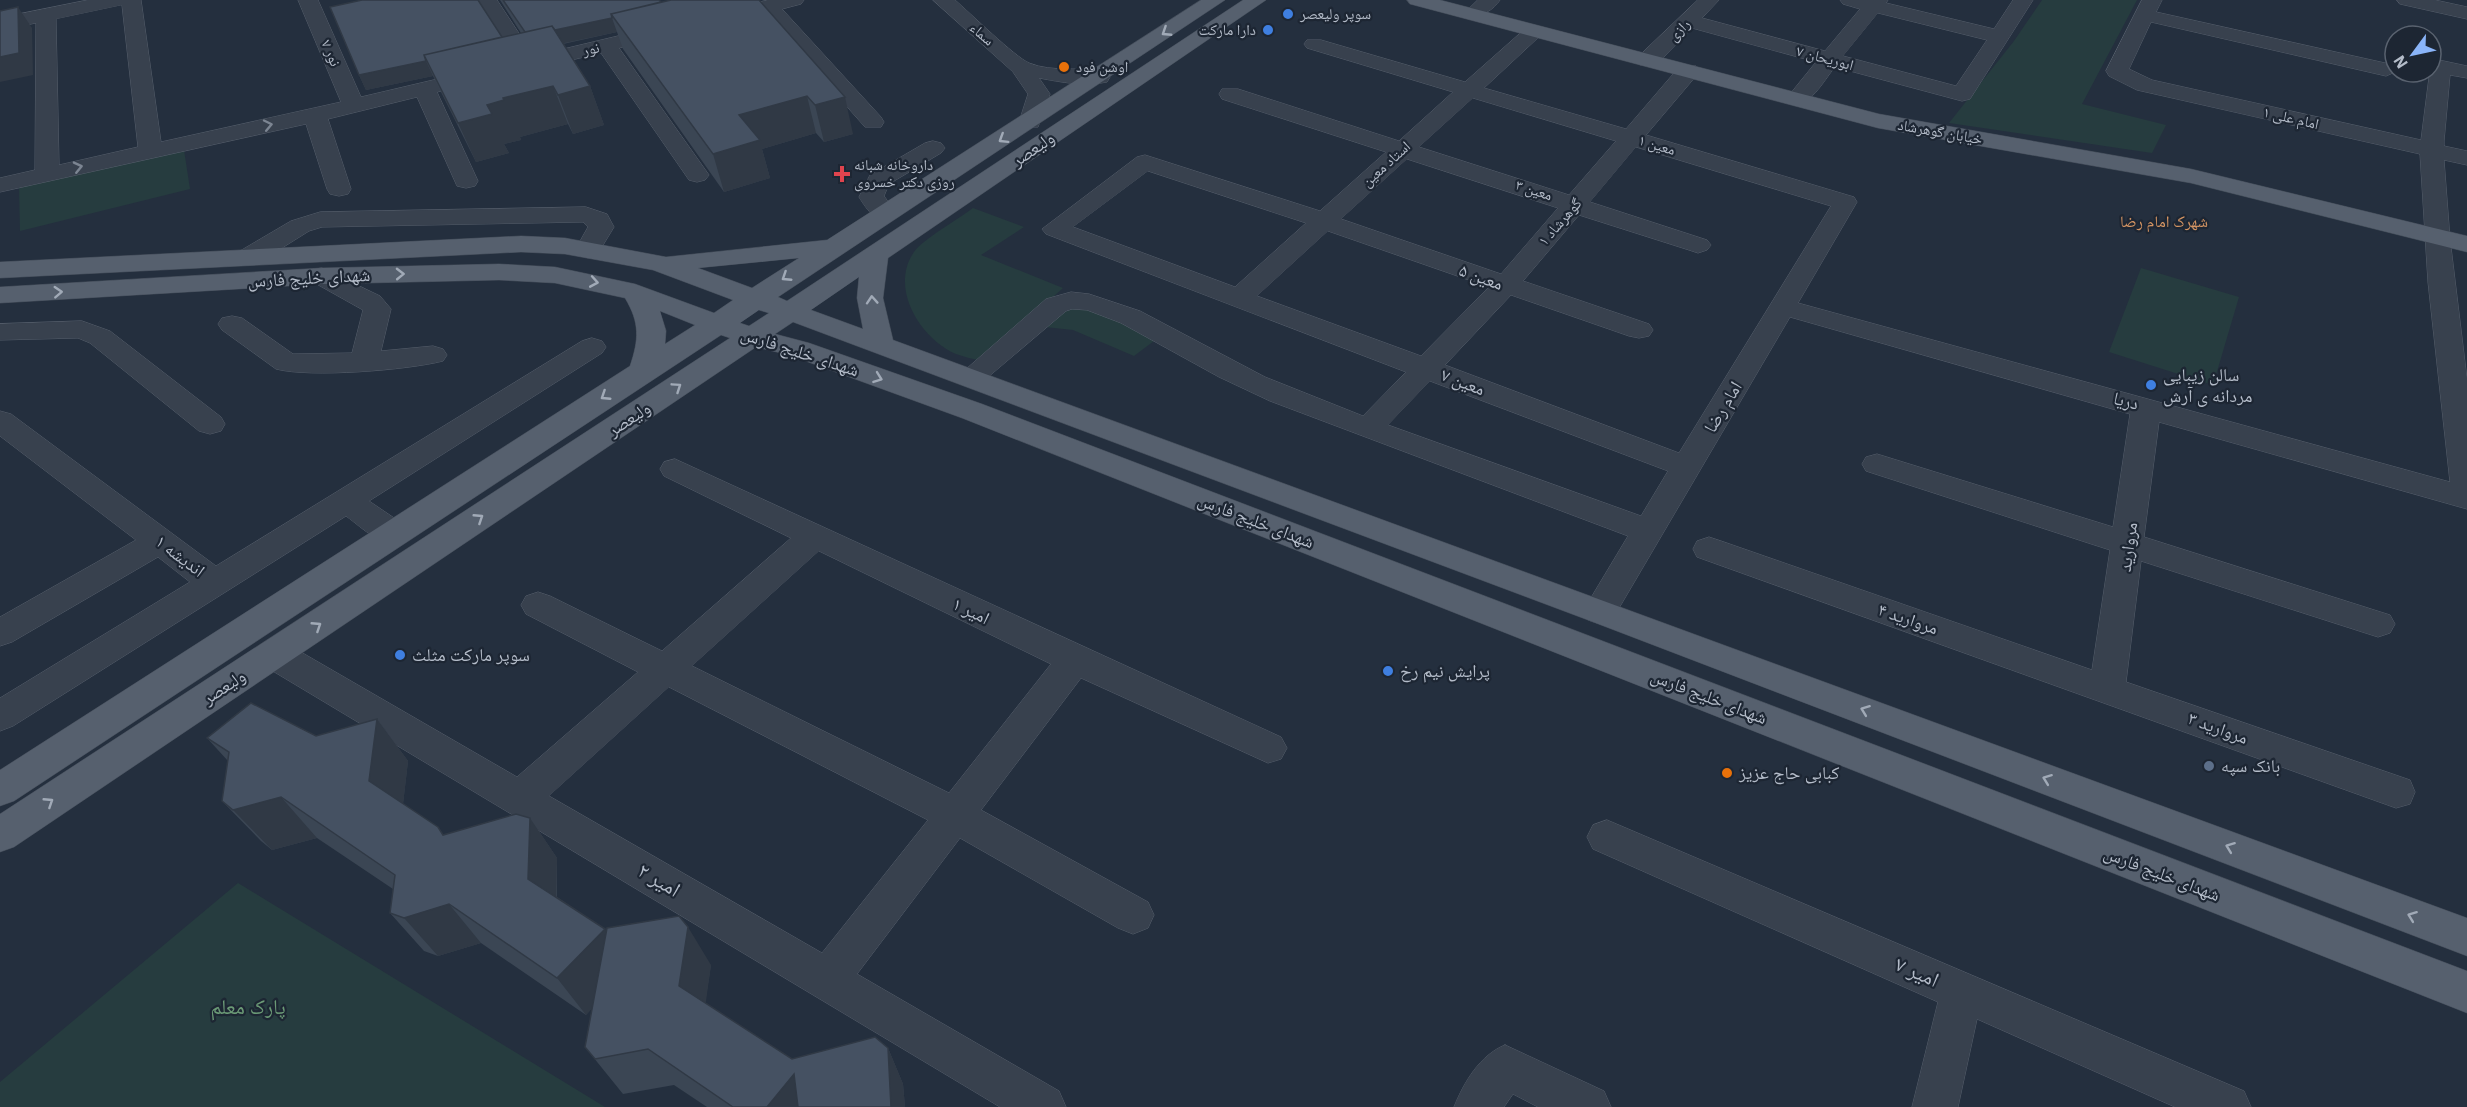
<svg xmlns="http://www.w3.org/2000/svg" width="2467" height="1107" font-family="'IBM Plex Sans','Noto Naskh Arabic',sans-serif">
  <style>
    .green { fill: #263c3f }
    .lines { fill: none; stroke-linecap: round; stroke-linejoin: round }
    .minor-casing { stroke: #565f6c; stroke-width: 1 }
    .major-casing { stroke: #414a57; stroke-width: 1 }
    .minor { fill: #38414e; fill-rule: evenodd }
    .major { fill: #56606e; fill-rule: evenodd }
    .wall { fill: #3b4654 }
    .shaded-wall { fill: #303945 }
    .building { fill: #455162; stroke: #303945; stroke-width: 1.5 }
    .oneway { stroke: #a1aab7 }
    .oneway2 { stroke: #7c8592 }
    .shop-dot { fill: #3f7fe0; stroke: #1d2633; stroke-width: 2 }
    .food-dot { fill: #e8710a; stroke: #1d2633; stroke-width: 2 }
    .health-dot { fill: #e0444e; stroke: #1d2633; stroke-width: 2 }
    .service-dot { fill: #5c6f8a; stroke: #1d2633; stroke-width: 2 }
    .labels { text-anchor: middle; stroke-width: 4.5; stroke-linejoin: round; paint-order: stroke }
    .far-poi-label { font-size: 15px; fill: #b4bcc9; stroke: #1d2633; text-anchor: start }
    .far-street-label { font-size: 15px; fill: #b4bcc9; stroke: #1d2633 }
    .far-neighbourhood-label { font-size: 16px; fill: #d59563; stroke: #1d2633 }
    .street-label { font-size: 18px; fill: #b4bcc9; stroke: #1d2633 }
    .poi-label { font-size: 18px; fill: #b4bcc9; stroke: #1d2633; text-anchor: start }
    .near-street-label { font-size: 21px; fill: #b4bcc9; stroke: #1d2633 }
    .near-park-label { font-size: 21px; fill: #6b9a76; stroke: #1d2633 }
  </style>
  <rect width="100%" height="100%" fill="#242f3e"/>
  <path class="green" d="M 2042,0 L 2137,0 L 2082,104 L 2166,125 L 2152,153 L 1949,123 L 2014,41 Z
    M 184,150 L 190,189 L 20,231 L 19,187 Z
    M 973,208 L 1024,227 L 981,255 L 1063,288 L 982,361 C 974,359 964,357 956,354 C 920,338 889,288 914,252 C 922,240 960,218 973,208 Z
    M 2141,268 L 2239,297 L 2213,385 L 2109,352 Z
    M 1076,302 L 1162,335 L 1134,356 L 1073,330 L 1045,327 Z
    M 238,883 L 605,1107 L 0,1107 L 0,1082 Z"/>
  <g class="lines">
    <g class="minor-casing">
      <path id="minor" d="M 88,0 L 141,0 L 161,142 L 341,102 L 298,0 L 318,0 L 361,97 L 480,69 L 488,70 L 491,75 L 488,80 L 437,92 L 478,181 L 475,186 L 466,188 L 457,186 L 417,97 L 328,119 L 351,189 L 348,194 L 339,196 L 330,194 L 327,189 L 306,124 L 0,192 L 0,178 L 35,170 L 36,23 L 0,30 L 0,18 ZM 122,5 L 138,147 L 59,165 L 56,19 Z
        M 477,0 L 497,0 L 534,56 L 664,25 L 671,27 L 674,31 L 671,35 L 619,48 L 709,175 L 705,180 L 697,182 L 689,180 L 601,53 L 529,70 L 519,69 Z
        M 768,0 L 804,0 L 801,4 L 782,9 L 881,117 L 884,122 L 881,127 L 865,127 L 764,13 L 723,23 L 716,21 L 713,17 L 716,13 Z
        M 933,0 L 955,0 C 970,13 1015,57 1029,63 C 1053,73 1082,66 1107,72 L 1110,77 L 1107,82 C 1084,87 1061,82 1039,78 L 1050,94 L 1038,127 L 1022,127 L 1019,122 L 1028,94 L 1013,72 Z
        M 1478,0 L 1500,0 C 1493,10 1484,16 1472,13 L 1469,9 Z
        M 1698,0 L 1719,0 L 1702,18 L 1825,51 L 1860,9 L 1843,4 L 1840,0 L 1888,0 L 1886,3 L 1994,29 L 2013,0 L 2033,0 L 1970,99 L 1962,101 L 1835,67 C 1823,81 1810,109 1789,104 L 1786,99 L 1816,62 L 1692,28 L 1656,65 L 1640,65 L 1637,60 L 1640,55 ZM 1878,13 L 1987,40 L 1956,86 L 1843,56 Z
        M 2142,0 L 2162,0 L 2156,12 L 2394,65 L 2395,72 L 2386,76 L 2151,22 L 2129,69 L 2152,80 L 2421,140 L 2431,62 L 2439,60 L 2467,66 L 2467,78 L 2450,75 L 2444,141 L 2444,146 L 2467,151 L 2467,165 L 2444,160 L 2450,239 L 2467,379 L 2467,509 L 2159,422 L 2144,537 L 2390,615 L 2395,624 L 2390,633 L 2378,637 L 2141,561 L 2126,682 L 2410,780 L 2415,792 L 2410,804 L 2396,808 L 1697,557 L 1693,549 L 1697,541 L 1709,537 L 1721,541 L 2092,670 L 2110,550 L 1866,471 L 1862,464 L 1866,457 L 1877,454 L 2113,527 L 2130,414 L 1790,317 L 1612,620 L 1600,624 L 1588,620 L 1583,611 L 1628,536 L 1270,401 L 1219,377 L 1121,323 L 1087,310 L 1072,309 L 1066,311 L 981,383 L 971,386 L 961,383 L 957,377 L 1046,299 L 1071,292 L 1089,294 L 1140,311 L 1265,377 L 1363,416 L 1406,372 L 1046,234 L 1042,229 L 1137,157 L 1145,155 L 1320,211 L 1386,152 L 1222,99 L 1219,94 L 1222,89 L 1238,89 L 1399,141 L 1453,92 L 1307,48 L 1304,44 L 1307,40 L 1321,40 L 1465,82 L 1527,27 L 1541,27 L 1544,31 L 1541,35 L 1484,88 L 1626,129 L 1680,66 L 1696,66 L 1699,71 L 1696,76 L 1646,135 L 1854,197 L 1857,202 L 1798,303 L 2450,482 L 2428,282 L 2420,154 L 2137,90 L 2109,76 L 2106,71 ZM 1473,98 L 1616,141 L 1569,195 L 1419,147 ZM 1636,147 L 1831,206 L 1679,453 L 1445,365 L 1511,295 L 1629,336 L 1639,338 L 1649,336 L 1653,330 L 1649,324 L 1523,281 L 1579,215 L 1689,250 L 1698,253 L 1707,250 L 1711,245 L 1707,240 L 1590,202 ZM 1407,159 L 1558,208 L 1501,274 L 1341,219 ZM 1148,171 L 1306,223 L 1235,287 L 1073,227 ZM 1328,231 L 1489,287 L 1421,356 L 1257,296 ZM 1430,381 L 1668,471 L 1641,516 L 1388,425 Z
        M 2397,0 L 2435,0 L 2467,7 L 2467,19 L 2400,4 Z
        M 933,141 L 941,143 L 945,148 L 941,153 L 889,184 L 884,196 L 897,214 L 894,219 C 876,224 868,211 859,197 L 870,175 L 925,143 Z
        M 586,207 L 607,214 L 614,227 L 597,255 L 588,258 L 579,255 L 575,250 L 588,227 L 583,222 L 322,227 L 309,231 L 258,263 L 249,265 L 240,263 L 236,257 L 240,251 L 291,221 L 320,212 Z
        M 322,268 L 380,296 L 391,309 L 381,351 L 433,346 L 443,349 L 447,355 L 443,361 C 408,370 310,378 276,369 L 222,330 L 218,324 L 222,318 L 232,316 L 242,318 L 293,354 L 352,353 L 363,310 L 313,282 L 309,276 L 313,270 Z
        M 82,321 L 110,331 L 221,417 L 225,424 L 221,431 L 210,434 L 199,431 L 90,343 L 78,338 L 0,340 L 0,324 Z
        M 592,338 L 602,341 L 606,347 L 602,353 L 369,501 L 406,526 L 410,534 L 406,542 C 382,549 364,529 346,516 L 13,726 L 0,731 L 0,698 L 190,582 L 158,557 L 12,642 L 0,646 L 0,617 L 136,540 L 0,436 L 0,411 L 11,414 L 216,566 L 582,341 Z
        M 675,459 L 1281,737 L 1287,748 L 1281,759 L 1268,763 L 1081,678 L 981,810 L 1148,902 L 1154,915 L 1148,928 L 1133,934 L 1118,928 L 960,838 L 857,974 L 1059,1091 L 1066,1107 L 1000,1107 L 261,664 L 256,654 L 261,644 L 274,640 L 287,644 L 517,777 L 638,672 L 526,614 L 521,605 L 526,596 L 538,592 L 550,596 L 662,651 L 791,538 L 664,476 L 660,469 L 664,462 ZM 819,551 L 1051,664 L 949,793 L 692,666 ZM 669,687 L 928,820 L 822,953 L 549,796 Z
        M 1607,820 L 2244,1091 L 2251,1107 L 2175,1107 L 1977,1019 L 1958,1107 L 1912,1107 L 1938,1002 L 1593,849 L 1587,837 L 1593,825 Z
        M 1505,1045 L 1604,1091 L 1611,1107 L 1538,1107 L 1513,1094 L 1504,1107 L 1454,1107 C 1464,1082 1480,1055 1505,1045 Z"/>
    </g>
    <g class="major-casing">
      <path id="major" d="M 1201,0 L 1225,0 L 778,297 L 787,301 L 1243,0 L 1266,0 L 888,258 L 883,298 L 893,340 L 2467,918 L 2467,956 L 1588,620 L 793,322 L 775,334 L 809,343 L 982,404 L 2467,971 L 2467,1013 L 962,418 L 789,355 L 756,347 L 14,847 L 0,852 L 0,814 L 730,338 L 721,335 L 14,801 L 0,806 L 0,770 L 630,366 C 639,339 640,323 625,298 L 555,283 L 499,280 L 322,284 L 0,303 L 0,287 L 322,268 L 499,264 L 555,267 L 635,284 L 714,313 L 733,300 L 653,270 L 565,254 L 521,252 L 0,278 L 0,262 L 521,236 L 565,238 L 666,257 L 827,240 ZM 799,258 L 752,288 L 698,268 ZM 859,277 L 857,298 L 863,329 L 811,310 ZM 759,310 L 769,313 L 749,326 L 740,323 ZM 660,311 L 695,325 L 665,344 L 666,331 Z
        M 1407,0 L 1440,0 L 1879,114 L 2191,169 L 2467,236 L 2467,252 L 2191,183 L 1878,128 L 1410,4 Z"/>
    </g>
    <use href="#minor" class="minor"/>
    <use href="#major" class="major"/>
  </g>
  <path class="wall" d="M 500,0 L 659,0 L 661,2 L 759,0 L 853,134 L 824,142 L 816,133 L 762,149 L 770,178 L 724,192 L 623,49 L 617,32 L 563,44 L 590,86 L 604,125 L 573,134 L 568,124 L 520,137 L 521,140 L 504,144 L 509,153 L 476,162 L 433,76 L 366,90 L 359,75 L 521,33 Z
    M 377,719 L 408,761 L 403,804 L 444,835 L 530,818 L 557,858 L 557,897 L 606,930 L 711,965 L 705,1003 L 792,1059 L 888,1048 L 903,1084 L 905,1107 L 707,1107 L 674,1085 L 623,1094 L 585,1047 L 592,1008 L 586,1015 L 481,943 L 438,956 L 424,951 L 390,913 L 393,889 L 317,838 L 272,850 L 261,841 L 222,801 L 228,761 L 207,738 L 316,736 Z"/>
  <path class="shaded-wall" d="M 18,7 L 32,28 L 33,75 L 0,82 L 0,57 Z
    M 612,18 L 617,32 L 555,45 L 549,31 Z
    M 426,61 L 433,76 L 366,90 L 359,75 Z
    M 553,86 L 568,124 L 520,137 L 521,140 L 504,144 L 509,153 L 476,162 L 458,123 L 487,105 L 503,98 Z
    M 590,86 L 604,125 L 573,134 L 558,95 Z
    M 807,96 L 816,133 L 762,149 L 770,178 L 724,192 L 713,154 L 739,115 Z
    M 845,97 L 853,134 L 824,142 L 815,105 Z
    M 377,719 L 408,761 L 401,822 L 369,781 Z
    M 281,797 L 317,838 L 272,850 L 233,810 Z
    M 530,818 L 557,858 L 556,918 L 528,879 Z
    M 449,904 L 481,943 L 438,956 L 404,918 Z
    M 688,927 L 711,965 L 703,1023 L 679,986 Z
    M 605,929 L 631,967 L 586,1015 L 557,978 Z
    M 888,1048 L 903,1084 L 905,1107 L 891,1107 Z
    M 794,1074 L 813,1107 L 767,1107 Z"/>
  <path class="building" d="M 362,0 L 478,0 L 502,37 L 424,55 L 426,61 L 359,75 L 330,7 Z
    M 503,0 L 659,0 L 661,2 L 611,14 L 612,18 L 555,30 L 552,26 L 525,32 Z
    M 671,0 L 759,0 L 845,97 L 815,105 L 807,96 L 739,115 L 760,140 L 713,154 L 611,14 Z
    M 18,7 L 19,53 L 0,57 L 0,11 Z
    M 552,26 L 590,86 L 558,95 L 553,86 L 503,98 L 504,100 L 487,105 L 492,114 L 458,123 L 424,55 Z
    M 251,703 L 316,736 L 377,719 L 369,781 L 438,827 L 443,835 L 516,814 L 530,818 L 528,879 L 605,929 L 557,978 L 449,904 L 404,918 L 390,913 L 395,875 L 281,797 L 233,810 L 222,801 L 229,752 L 207,738 Z
    M 679,916 L 688,927 L 679,986 L 792,1059 L 875,1037 L 888,1048 L 891,1107 L 798,1107 L 794,1074 L 767,1107 L 733,1107 L 648,1049 L 595,1059 L 585,1047 L 607,928 Z"/>
  <defs><path id="oneway-chevron" d="M-2-3.5L2.5 0L-2 3.5" fill="none" stroke-width="1.6" stroke-linecap="round" stroke-linejoin="round" transform="scale(1.5)"/></defs>
  <g class="oneway">
    <use href="#oneway-chevron" transform="translate(1166 32) rotate(147)"/>
    <use href="#oneway-chevron" transform="translate(1003 139) rotate(148)"/>
    <use href="#oneway-chevron" transform="translate(400 274) rotate(-1)"/>
    <use href="#oneway-chevron" transform="translate(786 277) rotate(147)"/>
    <use href="#oneway-chevron" transform="translate(594 282) rotate(10)"/>
    <use href="#oneway-chevron" transform="translate(58 292) rotate(-3)"/>
    <use href="#oneway-chevron" transform="translate(872 300) rotate(-94)"/>
    <use href="#oneway-chevron" transform="translate(878 378) rotate(20)"/>
    <use href="#oneway-chevron" transform="translate(677 387) rotate(-34)"/>
    <use href="#oneway-chevron" transform="translate(605 396) rotate(147)"/>
    <use href="#oneway-chevron" transform="translate(479 518) rotate(-33)"/>
    <use href="#oneway-chevron" transform="translate(317 626) rotate(-33)"/>
    <use href="#oneway-chevron" transform="translate(1865 710) rotate(-159)"/>
    <use href="#oneway-chevron" transform="translate(2047 779) rotate(-159)"/>
    <use href="#oneway-chevron" transform="translate(49 802) rotate(-33)"/>
    <use href="#oneway-chevron" transform="translate(2230 847) rotate(-159)"/>
    <use href="#oneway-chevron" transform="translate(2412 916) rotate(-159)"/>
  </g>
  <g class="oneway2">
    <use href="#oneway-chevron" transform="translate(268 125) rotate(-12)"/>
    <use href="#oneway-chevron" transform="translate(78 167) rotate(-13)"/>
  </g>
  <g class="shop-dot">
    <circle cx="1288" cy="14" r="6"/>
    <circle cx="1268" cy="30" r="6"/>
    <circle cx="2151" cy="385" r="6"/>
    <circle cx="400" cy="655" r="6"/>
    <circle cx="1388" cy="671" r="6"/>
  </g>
  <g class="food-dot">
    <circle cx="1064" cy="67" r="6"/>
    <circle cx="1727" cy="773" r="6"/>
  </g>
  <path class="health-dot" d="M839 165h6v6h6v6h-6v6h-6v-6h-6v-6h6z"/>
  <circle class="service-dot" cx="2209" cy="766" r="6"/>
  <g class="labels">
    <g class="far-poi-label">
      <text x="1300" y="19">سوپر ولیعصر</text>
      <text x="1256" y="35" text-anchor="end">دارا مارکت</text>
      <text x="1076" y="72">اوشن فود</text>
      <text x="854" y="170">داروخانه شبانه<tspan x="854" dy="17">روزی دکتر خسروی</tspan></text>
    </g>
    <g class="far-street-label">
      <text transform="translate(1679 30) rotate(-45)" y="5">رازی</text>
      <text transform="translate(982 34) rotate(41)" y="5">سماء</text>
      <text transform="translate(591 49) rotate(-13)" y="5">نور</text>
      <text transform="translate(331 53) rotate(67)" y="5">نور ۷</text>
      <text transform="translate(1825 58) rotate(15)" y="5">ابوریحان ۷</text>
      <text transform="translate(2291 118) rotate(13)" y="5">امام علی ۱</text>
      <text transform="translate(1940 132) rotate(10)" y="5">خیابان گوهرشاد</text>
      <text transform="translate(1657 145) rotate(17)" y="5">معین ۱</text>
      <text transform="translate(1386 164) rotate(-42)" y="5">استاد معین</text>
      <text transform="translate(1534 190) rotate(18)" y="5">معین ۳</text>
      <text transform="translate(1560 222) rotate(-49)" y="5">گوهرشاد ۱</text>
    </g>
    <g class="far-neighbourhood-label">
      <text x="2164" y="227">شهرک امام رضا</text>
    </g>
    <g class="street-label">
      <text transform="translate(1033 149) rotate(-34)" y="6">ولیعصر</text>
      <text transform="translate(1481 277) rotate(20)" y="6">معین ۵</text>
      <text transform="translate(309 278) rotate(-3)" y="6">شهدای خلیج فارس</text>
      <text transform="translate(800 352) rotate(18)" y="6">شهدای خلیج فارس</text>
      <text transform="translate(1463 382) rotate(21)" y="6">معین ۷</text>
      <text transform="translate(2126 401) rotate(15)" y="6">دریا</text>
      <text transform="translate(1723 407) rotate(-59)" y="6">امام رضا</text>
      <text transform="translate(629 419) rotate(-33)" y="6">ولیعصر</text>
      <text transform="translate(1256 521) rotate(21)" y="6">شهدای خلیج فارس</text>
      <text transform="translate(2128 547) rotate(-82)" y="6">مروارید</text>
      <text transform="translate(180 556) rotate(37)" y="6">اندیشه ۱</text>
      <text transform="translate(971 611) rotate(26)" y="6">امیر ۱</text>
      <text transform="translate(1908 619) rotate(19)" y="6">مروارید ۴</text>
      <text transform="translate(224 687) rotate(-33)" y="6">ولیعصر</text>
      <text transform="translate(1709 697) rotate(21)" y="6">شهدای خلیج فارس</text>
      <text transform="translate(2218 728) rotate(20)" y="6">مروارید ۳</text>
      <text transform="translate(2162 874) rotate(21)" y="6">شهدای خلیج فارس</text>
    </g>
    <g class="poi-label">
      <text x="2163" y="381">سالن زیبایی<tspan x="2163" dy="21">مردانه ی آرش</tspan></text>
      <text x="412" y="661">سوپر مارکت مثلث</text>
      <text x="1400" y="677">پرایش نیم رخ</text>
      <text x="2221" y="772">بانک سپه</text>
      <text x="1739" y="779">کبابی حاج عزیز</text>
    </g>
    <g class="near-street-label">
      <text transform="translate(659 880) rotate(31)" y="7">امیر ۲</text>
      <text transform="translate(1917 972) rotate(24)" y="7">امیر ۷</text>
    </g>
    <g class="near-park-label">
      <text x="248" y="1014">پارک معلم</text>
    </g>
  </g>
  <g transform="translate(2413 54) rotate(237)"><circle r="28" fill="#1d2633" stroke="#59626f" stroke-width="1.5"/>
  <path d="M0-4.5L10 22L0 15L-10 22Z" fill="#8ab4f8"/>
  <text y="-9" font-size="16" font-weight="bold" text-anchor="middle" fill="#b4bcc9">N</text>
  </g>
</svg>
